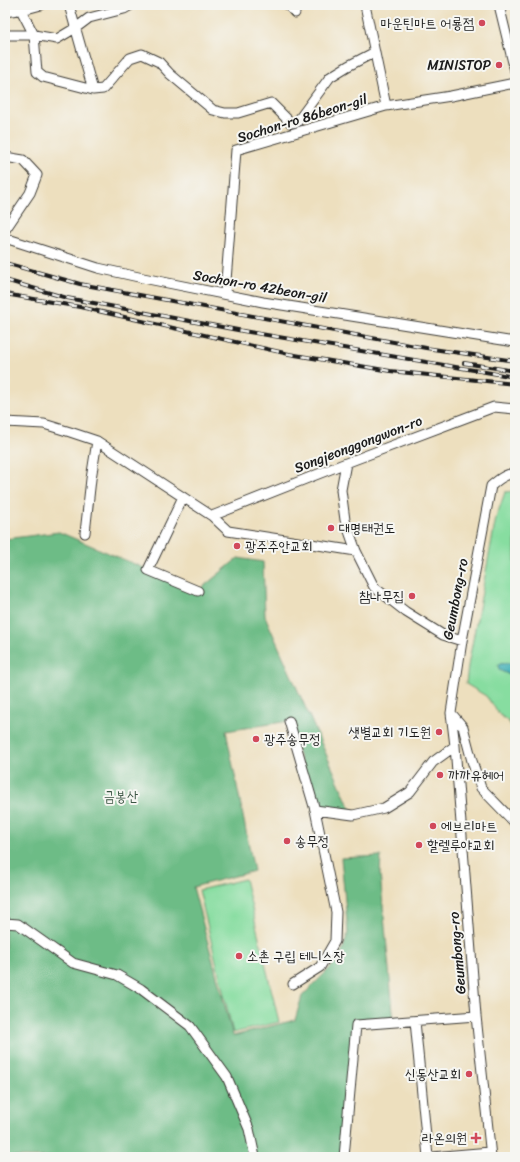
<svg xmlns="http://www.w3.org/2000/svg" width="520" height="1162" font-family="Sriracha,'Poor Story',sans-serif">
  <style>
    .green { fill: #87dda0; stroke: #527c5e }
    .forest { fill: #6dbc86; stroke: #446c51 }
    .water { fill: #3eafb5; stroke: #2d6668 }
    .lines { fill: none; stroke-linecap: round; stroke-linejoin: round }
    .minor-casing { stroke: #3b3934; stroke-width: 11 }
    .minor { stroke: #fff; stroke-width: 9 }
    .rail-casing { stroke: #1c1c1c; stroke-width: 4 }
    .rail { stroke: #f6f6f2; stroke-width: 2.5; stroke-dasharray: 8; stroke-linecap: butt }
    .poi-dot { fill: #d1495b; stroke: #f6f6f2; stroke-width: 1.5 }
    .labels { text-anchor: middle; stroke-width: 4; stroke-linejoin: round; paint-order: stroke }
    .poi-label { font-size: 14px; fill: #1c1c1c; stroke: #f6f6f2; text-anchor: start }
    .street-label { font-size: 14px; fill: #1c1c1c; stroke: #f6f6f2 }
    .park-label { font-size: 14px; fill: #3c5644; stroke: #f6f6f2 }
  </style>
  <rect width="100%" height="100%" fill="#f6f6f2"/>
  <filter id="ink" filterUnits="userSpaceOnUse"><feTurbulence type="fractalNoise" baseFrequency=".025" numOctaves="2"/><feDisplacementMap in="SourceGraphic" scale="8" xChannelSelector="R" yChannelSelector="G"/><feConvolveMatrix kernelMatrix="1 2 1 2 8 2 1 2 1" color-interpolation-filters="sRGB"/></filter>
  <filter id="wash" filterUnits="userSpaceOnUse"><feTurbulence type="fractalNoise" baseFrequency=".012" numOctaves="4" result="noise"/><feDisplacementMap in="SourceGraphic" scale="16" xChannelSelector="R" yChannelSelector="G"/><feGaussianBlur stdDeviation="0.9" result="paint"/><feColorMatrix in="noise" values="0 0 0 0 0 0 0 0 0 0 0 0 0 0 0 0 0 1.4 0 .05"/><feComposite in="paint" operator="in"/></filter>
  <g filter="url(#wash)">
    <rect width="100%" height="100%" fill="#eddfbe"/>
    <path class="green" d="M 515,491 L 515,658 L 511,663 L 498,664 L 499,670 L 512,676 L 513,692 L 515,694 L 515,733 L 509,722 L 500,715 L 486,696 L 466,684 L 468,666 L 496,518 L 505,492 Z
      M 245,879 L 279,1022 L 233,1033 L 199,890 Z"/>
    <path class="forest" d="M 59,532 L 198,591 L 238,558 L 263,562 L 265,616 L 353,815 L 315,810 L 289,721 L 226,731 L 254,871 L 193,887 L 233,1036 L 295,1020 L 302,996 L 340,958 L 348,933 L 341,858 L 381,856 L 380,874 L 394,1022 L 356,1025 L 342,1157 L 5,1157 L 5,539 Z"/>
    <path class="water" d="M 515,658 L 515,694 L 513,692 L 512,676 L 499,670 L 498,664 L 511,663 Z"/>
  </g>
  <g filter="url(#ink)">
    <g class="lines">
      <g class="minor-casing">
        <path id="minor" d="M 14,5 L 21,10 L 34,35 L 37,72 L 43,77 L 93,90 L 103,89 L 130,58 L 142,54 L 159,62 L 170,74 L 213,110 L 225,113 L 238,113 L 271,103 L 291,123 L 297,122 L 330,77 L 348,66 L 375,52
          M 69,5 L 93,90
          M 288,5 L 295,13
          M 365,5 L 386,106
          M 499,5 L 515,71
          M 5,12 L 30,8 L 41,5
          M 5,35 L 34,35 L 57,39 L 77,27 L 89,18 L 124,9 L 131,5
          M 5,157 L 23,160 L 37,175 L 30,193 L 5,230
          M 5,238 L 98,268 L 143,278 L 263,302 L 515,342
          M 225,294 L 236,150 L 386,106 L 451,96 L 515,83
          M 5,422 L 44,424 L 70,432 L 97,441 L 212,516 L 346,463 L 494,407 L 515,409
          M 346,463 L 341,490 L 345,520 L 356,551 L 374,587 L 406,612 L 443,635 L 462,641
          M 183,497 L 148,570 L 198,591
          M 212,516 L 228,531 L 356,551
          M 85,533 L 91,479 L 97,441
          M 451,713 L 463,727 L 472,761 L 481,788 L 515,823
          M 289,721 L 315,810 L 336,912 L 335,941 L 320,967 L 293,984
          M 315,810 L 353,815 L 384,808 L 410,792 L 433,762 L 455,746
          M 5,923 L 18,924 L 73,963 L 117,975 L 141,989 L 190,1026 L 227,1077 L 249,1129 L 255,1157
          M 415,1021 L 428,1157
          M 344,1157 L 356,1025 L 476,1016
          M 432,1157 L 490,1152
          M 491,1157 L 476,1016 L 455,746 L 451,713 L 462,641 L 491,486 C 498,480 505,474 515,473"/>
      </g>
      <use href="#minor" class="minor"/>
      <g class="rail-casing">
        <path id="rail" d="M 5,263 L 80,284 L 426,348 L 515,361
          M 5,280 L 67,298 L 243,331 L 515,377
          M 5,294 L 80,307 L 289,354 L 390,371 L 515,384
          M 464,363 L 515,371"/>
      </g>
      <use href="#rail" class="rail"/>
    </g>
  </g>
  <g class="poi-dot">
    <circle cx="482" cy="23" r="4"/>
    <circle cx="499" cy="65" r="4"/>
    <circle cx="331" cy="528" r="4"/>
    <circle cx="237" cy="546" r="4"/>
    <circle cx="412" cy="596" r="4"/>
    <circle cx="439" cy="732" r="4"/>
    <circle cx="256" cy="739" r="4"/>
    <circle cx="440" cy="775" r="4"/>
    <circle cx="433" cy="826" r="4"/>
    <circle cx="287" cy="841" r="4"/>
    <circle cx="419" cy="845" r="4"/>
    <circle cx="239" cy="956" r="4"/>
    <circle cx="469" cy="1074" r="4"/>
    <path d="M474 1132h4v4h4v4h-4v4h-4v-4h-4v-4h4z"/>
  </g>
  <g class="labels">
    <g class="poi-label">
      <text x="474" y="28" text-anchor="end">마운틴마트 어룡점</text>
      <text x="491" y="70" text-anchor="end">MINISTOP</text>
      <text x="339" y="533">대명태권도</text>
      <text x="245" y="551">광주주안교회</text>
      <text x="404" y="601" text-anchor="end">참나무집</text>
      <text x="431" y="737" text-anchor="end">샛별교회 기도원</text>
      <text x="264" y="744">광주송무정</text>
      <text x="448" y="780">까까유헤어</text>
      <text x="441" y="831">에브리마트</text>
      <text x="295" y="846">송무정</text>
      <text x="427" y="850">할렐루야교회</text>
      <text x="247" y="961">소촌 구립 테니스장</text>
      <text x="461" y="1079" text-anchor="end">신동산교회</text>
      <text x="467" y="1143" text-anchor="end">라온의원</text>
    </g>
    <g class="street-label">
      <text transform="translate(302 118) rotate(-17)" y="5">Sochon-ro 86beon-gil</text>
      <text transform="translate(260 286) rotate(10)" y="5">Sochon-ro 42beon-gil</text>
      <text transform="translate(358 444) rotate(-21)" y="5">Songjeonggongwon-ro</text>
      <text transform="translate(455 599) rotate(-79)" y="5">Geumbong-ro</text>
      <text transform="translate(457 953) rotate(-95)" y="5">Geumbong-ro</text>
    </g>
    <g class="park-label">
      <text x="121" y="801">금봉산</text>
    </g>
  </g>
  <rect width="520" height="1162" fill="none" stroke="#f6f6f2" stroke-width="20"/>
</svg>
